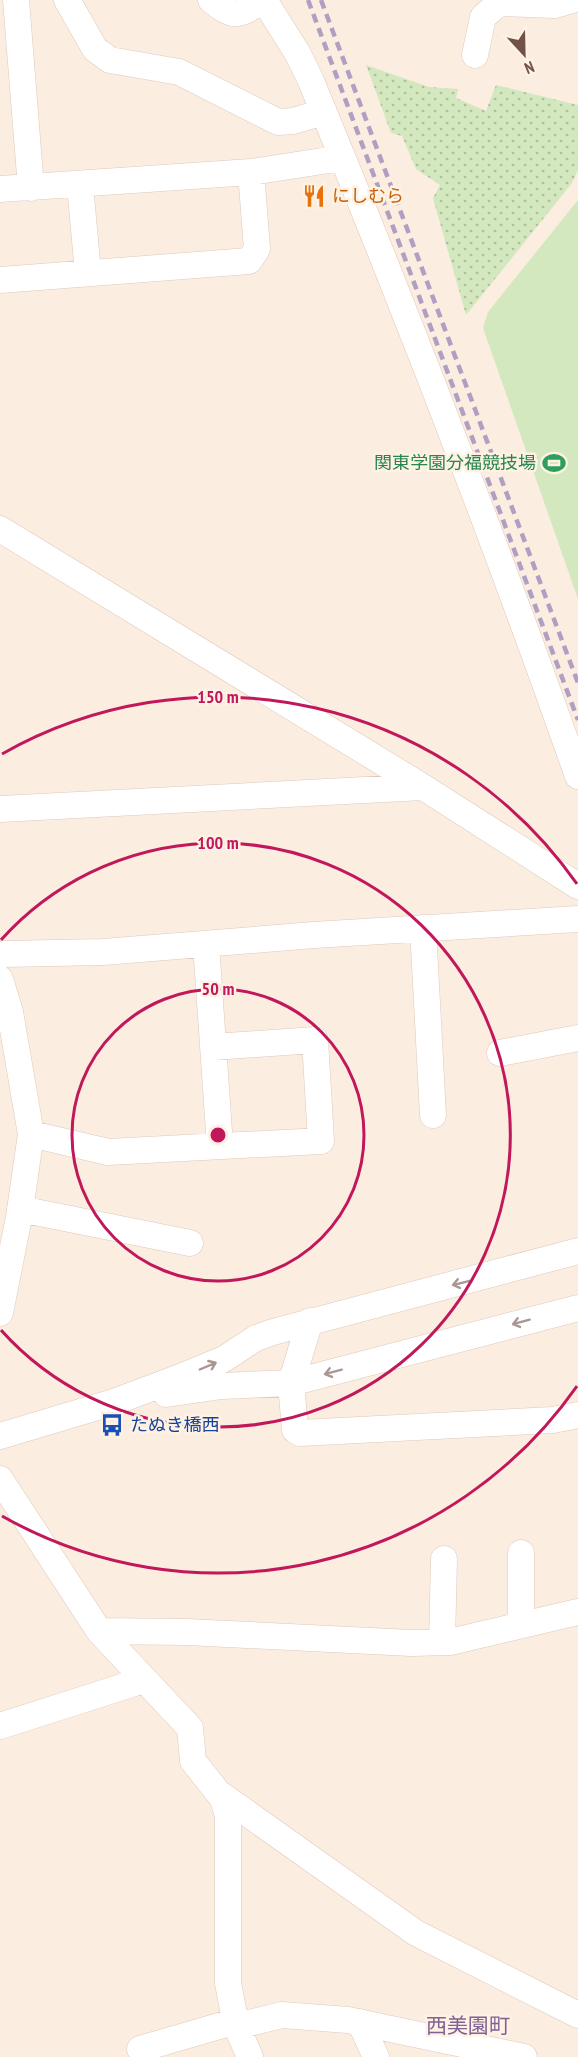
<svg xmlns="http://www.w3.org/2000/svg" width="578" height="2057" font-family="'PT Sans Narrow','Noto Sans JP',sans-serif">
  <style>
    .grass { fill: url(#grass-dots) }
    .pitch { fill: #d3e8be }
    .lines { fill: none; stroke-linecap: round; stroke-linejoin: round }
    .minor-casing { stroke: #dfc9bb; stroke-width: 27 }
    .minor { stroke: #fff; stroke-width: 26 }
    .rail { stroke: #af9fc3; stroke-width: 4.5; stroke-dasharray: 9 6; stroke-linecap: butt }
    .oneway { stroke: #aa9791 }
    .ring { fill: none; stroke: #c2185b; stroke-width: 3 }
    .labels { text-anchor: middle; stroke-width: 5; stroke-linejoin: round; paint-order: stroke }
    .food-label { font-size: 18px; fill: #c56008; stroke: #fff2e4; text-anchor: start }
    .leisure-label { font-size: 18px; fill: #27864d; stroke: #fff2e4; text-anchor: end }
    .transit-label { font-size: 18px; fill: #164399; stroke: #fff2e4; text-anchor: start }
    .quarter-label { font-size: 21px; fill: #7f6394; stroke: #fff2e4 }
    .centre { fill: #c2185b; stroke: #fff2e4; stroke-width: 3 }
    .ring-label { font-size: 18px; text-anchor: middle; font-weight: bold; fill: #c2185b; stroke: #fff2e4; stroke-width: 5; stroke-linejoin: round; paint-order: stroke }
  </style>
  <defs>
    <pattern id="grass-dots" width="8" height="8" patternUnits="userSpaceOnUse" patternTransform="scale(1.5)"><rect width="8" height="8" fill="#d3e8be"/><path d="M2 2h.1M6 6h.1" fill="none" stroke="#b0bf9c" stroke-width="1.8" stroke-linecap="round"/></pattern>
  </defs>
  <rect width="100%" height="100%" fill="#fbeddf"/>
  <path class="grass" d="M 366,65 L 429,87 L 458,89 L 456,98 L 486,111 L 496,85 L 578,105 L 578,170 L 572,183 L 466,315 L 433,198 L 440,185 L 416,169 L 402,136 L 391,133 Z"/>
  <path class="pitch" d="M 578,200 L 578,599 L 483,328 L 488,312 Z"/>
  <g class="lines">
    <g class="minor-casing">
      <path id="minor" d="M 16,0 L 31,188
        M 67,0 L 95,49 L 110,60 L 179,72 L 278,122 L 293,121 L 324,112
        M 211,0 C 236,20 238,15 264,0
        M 264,0 L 298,54 L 311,81 C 406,310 495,541 578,776
        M 475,55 L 483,17 L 497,5 L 505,3 L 555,5 L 572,0
        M 80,185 L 88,273
        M 0,189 L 251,172 L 342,158
        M 0,280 L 249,261 L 257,249 L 251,172
        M 0,529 L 423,787 L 578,886
        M 0,809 L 423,787
        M 423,928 L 433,1115
        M 206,944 L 220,1146
        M 0,956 L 4,954 L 103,952 L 314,935 L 578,919
        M 0,979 L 10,1012 L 31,1134 L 19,1217 L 0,1313
        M 500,1053 L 578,1038
        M 31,1134 L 108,1152 L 321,1141 L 315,1040 L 213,1047
        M 20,1209 L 190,1243
        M 310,1321 L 291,1383 L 295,1430 L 300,1433 L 553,1420 L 578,1415
        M 166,1394 L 222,1386 L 291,1383 L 578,1308
        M 0,1436 L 114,1402 L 178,1378 L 224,1359 L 256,1338 L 273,1332 L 578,1251
        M 0,1479 L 99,1631 L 190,1728 L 193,1761 L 223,1799 L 228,1816 L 228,1983 L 236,2025 L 250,2057
        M 521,1553 L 521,1624
        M 99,1631 L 187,1632 L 411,1643 L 450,1642 L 578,1612
        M 442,1642 L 444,1559
        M 0,1726 L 144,1680
        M 222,1797 L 220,1794 L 416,1933 L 578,2015
        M 360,2022 L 376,2057
        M 140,2049 L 226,2024 L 245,2024 L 282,2015 L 348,2020 L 524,2057"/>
    </g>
    <use href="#minor" class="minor"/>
    <path class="rail" d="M 308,0 L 578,720
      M 321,0 L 578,683"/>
  </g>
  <defs><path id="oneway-shaft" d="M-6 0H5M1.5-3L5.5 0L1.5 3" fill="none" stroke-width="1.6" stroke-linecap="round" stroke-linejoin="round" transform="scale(1.5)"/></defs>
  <g class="oneway">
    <use href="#oneway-shaft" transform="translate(461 1283) rotate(166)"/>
    <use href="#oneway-shaft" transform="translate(521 1322) rotate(165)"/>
    <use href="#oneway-shaft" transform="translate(208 1366) rotate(-23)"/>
    <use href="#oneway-shaft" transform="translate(333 1372) rotate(165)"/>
  </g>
  <g class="ring">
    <circle cx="218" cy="1135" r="146"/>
    <path d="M1 940A292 292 0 1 1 1 1330"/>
    <path d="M577 1386A438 438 0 0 1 2 1516M2 754A438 438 0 0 1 577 884"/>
  </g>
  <defs>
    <g id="restaurant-bare" transform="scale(1.8)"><path d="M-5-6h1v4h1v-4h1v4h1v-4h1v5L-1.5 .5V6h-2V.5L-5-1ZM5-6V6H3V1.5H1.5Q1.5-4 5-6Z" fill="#e8710a" stroke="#fff2e4" stroke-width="2.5" paint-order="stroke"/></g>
    <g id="stadium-bare" transform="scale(1.8)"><path d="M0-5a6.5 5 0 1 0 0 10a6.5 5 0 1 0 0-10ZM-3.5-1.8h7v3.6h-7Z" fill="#2e9e5b" stroke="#fff2e4" stroke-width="2.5" paint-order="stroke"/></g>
    <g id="bus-bare" transform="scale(1.8)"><path d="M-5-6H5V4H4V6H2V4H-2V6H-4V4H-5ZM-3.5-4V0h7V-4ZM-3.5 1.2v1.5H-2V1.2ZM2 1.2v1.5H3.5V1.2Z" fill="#1a4fb4" stroke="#fff2e4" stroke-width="2.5" paint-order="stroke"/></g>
  </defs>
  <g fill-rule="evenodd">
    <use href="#restaurant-bare" x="314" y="196"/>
    <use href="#stadium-bare" x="554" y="463"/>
    <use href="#bus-bare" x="112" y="1425"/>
  </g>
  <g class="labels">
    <g class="food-label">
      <text x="332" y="202">にしむら</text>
    </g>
    <g class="leisure-label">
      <text x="536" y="469">関東学園分福競技場</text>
    </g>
    <g class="transit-label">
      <text x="130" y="1431">たぬき橋西</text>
    </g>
    <g class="quarter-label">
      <text x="468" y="2033">西美園町</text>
    </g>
  </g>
  <circle cx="218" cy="1135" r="9" class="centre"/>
  <g class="ring-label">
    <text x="218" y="703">150 m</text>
    <text x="218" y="849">100 m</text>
    <text x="218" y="995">50 m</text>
  </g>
  <g transform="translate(524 54) rotate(158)" stroke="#fff2e4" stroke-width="4.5" paint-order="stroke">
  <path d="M0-4.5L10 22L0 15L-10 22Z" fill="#715247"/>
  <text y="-9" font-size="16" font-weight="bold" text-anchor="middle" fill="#715247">N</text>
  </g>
</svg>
